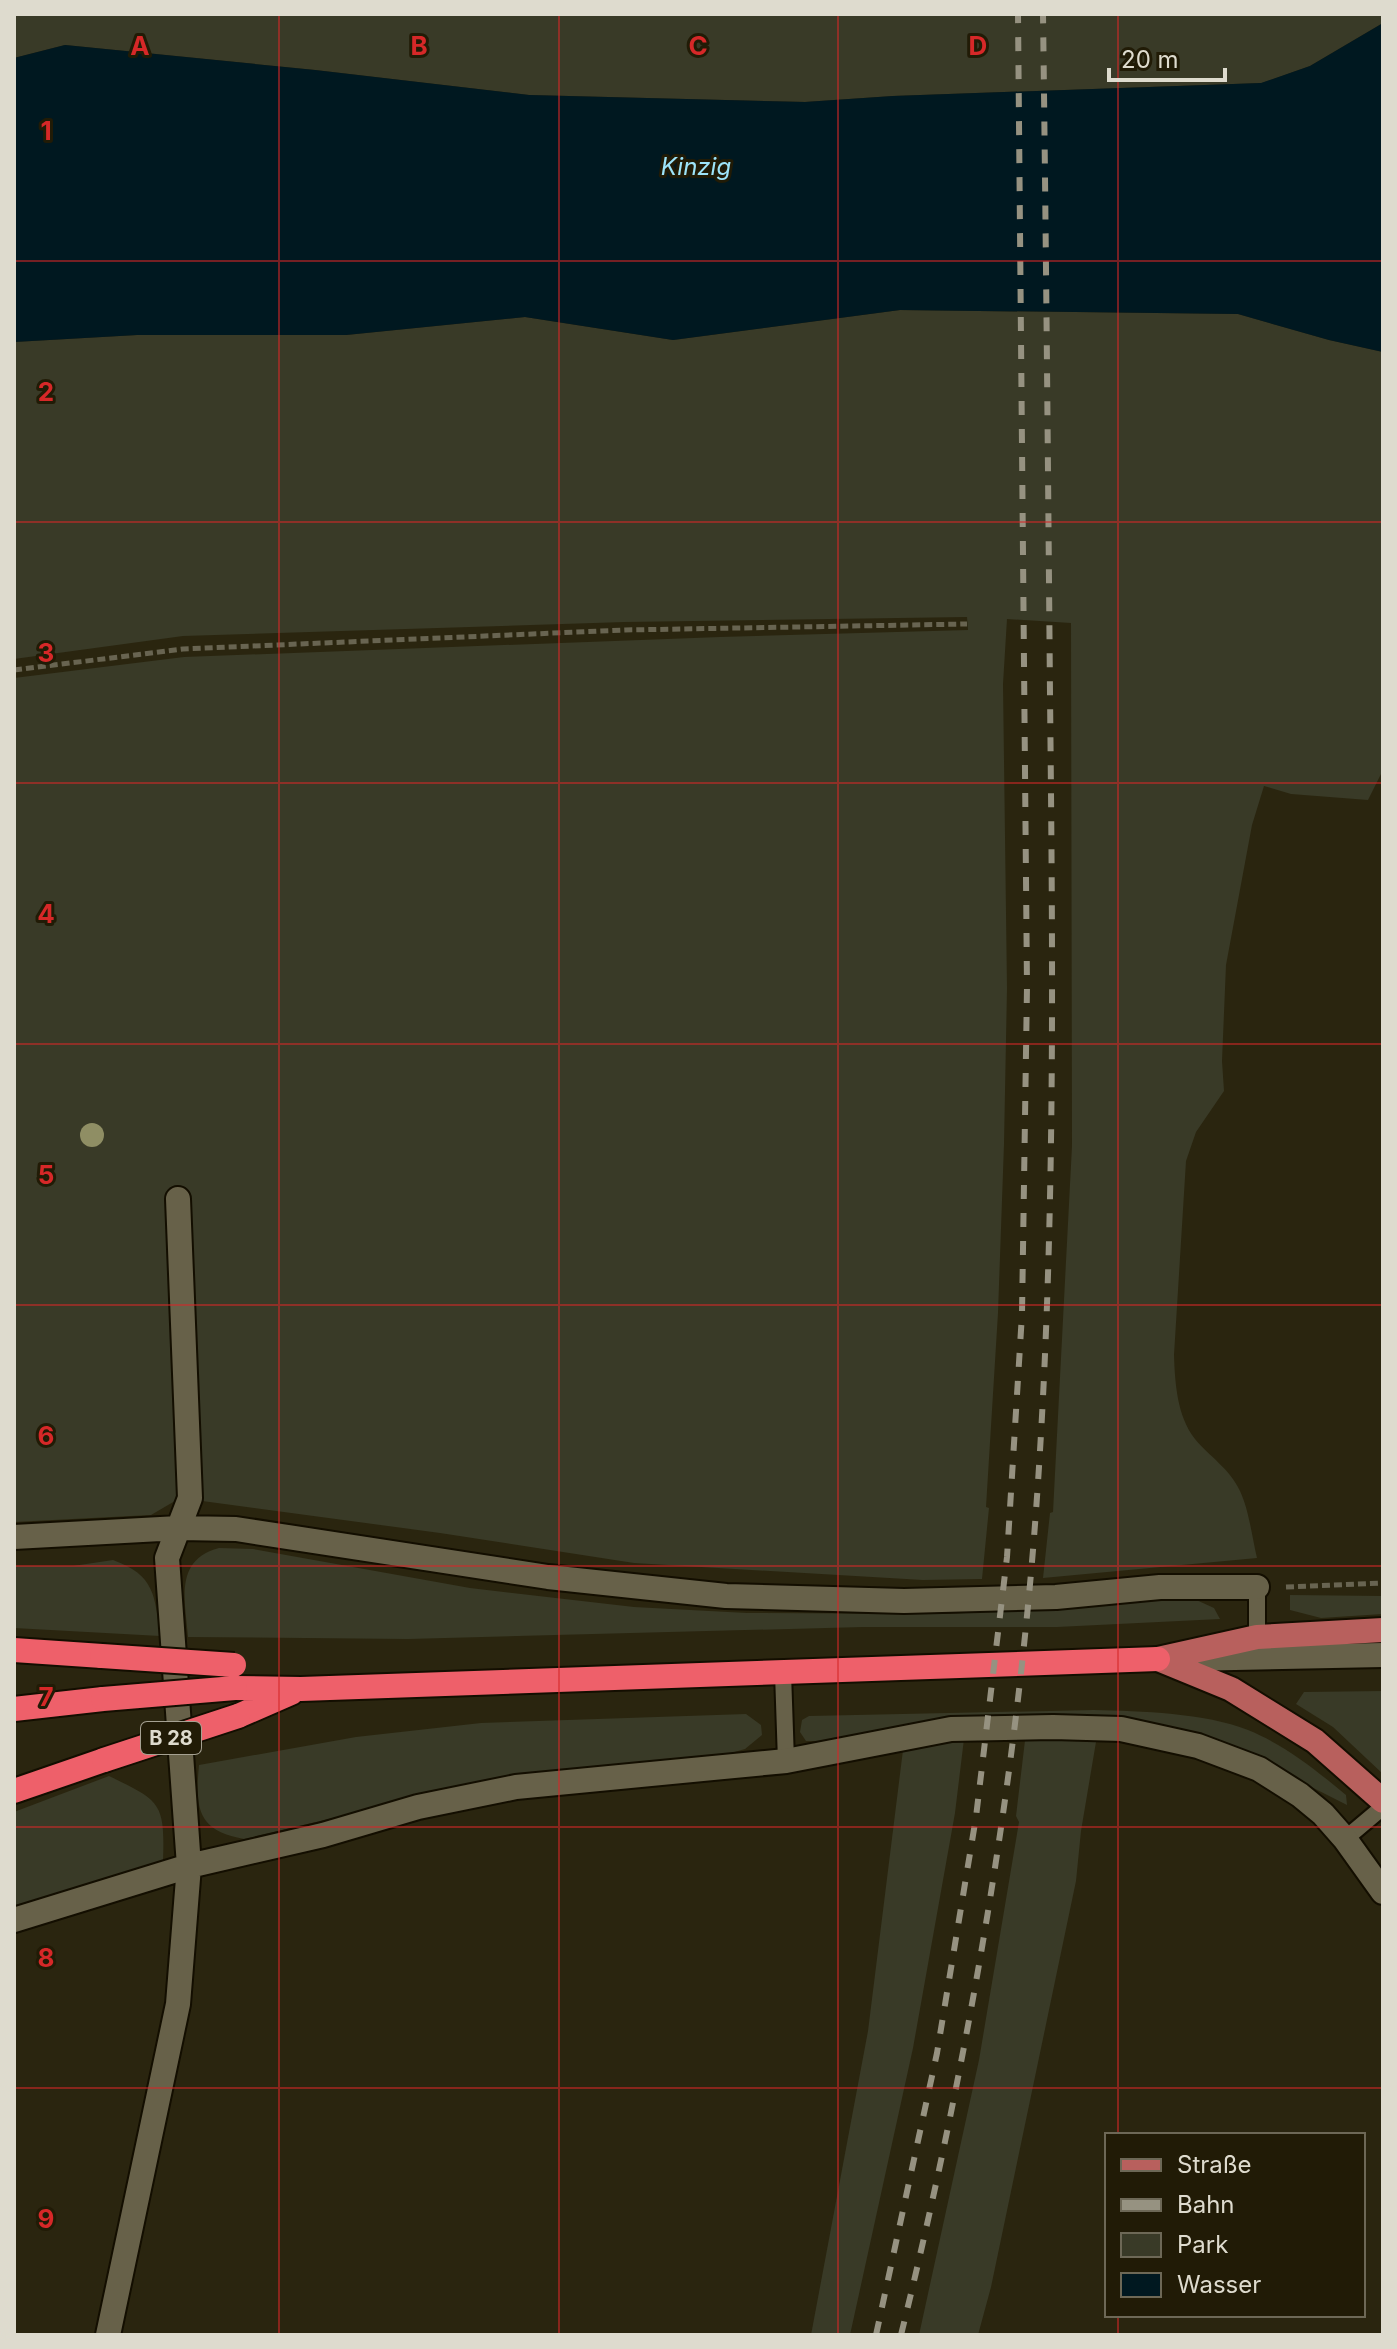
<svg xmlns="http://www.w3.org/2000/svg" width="1397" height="2349" font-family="Inter,sans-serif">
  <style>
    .green { fill: #393a27 }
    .water { fill: #001820 }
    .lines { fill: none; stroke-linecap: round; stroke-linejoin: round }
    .lane-casing { stroke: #130e00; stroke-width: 20 }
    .street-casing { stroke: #130e00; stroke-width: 28 }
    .secondary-casing { stroke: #130e00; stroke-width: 28 }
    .primary-casing { stroke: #130e00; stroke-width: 28 }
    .highway-casing { stroke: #130e00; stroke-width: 28 }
    .path { stroke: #686451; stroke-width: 5; stroke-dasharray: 8 4; stroke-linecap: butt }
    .lane { stroke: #676149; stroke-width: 16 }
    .street { stroke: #676149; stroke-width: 24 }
    .secondary { stroke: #676149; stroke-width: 24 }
    .primary { stroke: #b8605d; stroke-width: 24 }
    .highway { stroke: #ee606a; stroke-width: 24 }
    .rail { stroke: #969281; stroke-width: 6; stroke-dasharray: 14 14; stroke-linecap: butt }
    .highway-bridge-casing { stroke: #130e00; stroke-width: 28; stroke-linecap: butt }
    .highway-bridge { stroke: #ee606a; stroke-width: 24 }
    .tree { fill: #8f8e64 }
    .grid { fill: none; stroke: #d62828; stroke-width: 2; stroke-opacity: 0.55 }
    .labels { text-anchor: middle; stroke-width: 6; stroke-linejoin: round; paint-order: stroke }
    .shield { fill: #211b06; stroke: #a5a192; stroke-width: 2 }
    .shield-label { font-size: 20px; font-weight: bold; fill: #dedbce }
    .water-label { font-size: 24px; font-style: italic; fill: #9de4f9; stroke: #211b06 }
    .grid-label { font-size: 26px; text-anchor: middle; font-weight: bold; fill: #d62828; stroke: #211b06; stroke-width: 6; stroke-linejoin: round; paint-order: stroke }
  </style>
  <rect width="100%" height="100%" fill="#2a250f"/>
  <path class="green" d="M 14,14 L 1383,14 L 1383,23 L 1310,66 L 1262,83 L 893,96 L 805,102 L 529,95 L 315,70 L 65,45 L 14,58 Z
    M 900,310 L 1238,314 L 1329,340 L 1383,352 L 1383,770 L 1368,800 L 1291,794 L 1264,786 L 1252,825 L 1226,965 L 1222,1061 L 1224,1091 L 1196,1132 L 1186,1161 L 1174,1355 C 1175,1383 1177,1416 1195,1439 C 1209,1456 1230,1469 1240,1491 C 1249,1510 1252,1537 1257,1558 L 1043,1578 L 1050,1513 L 1053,1512 L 1072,1146 L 1071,623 L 1007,619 L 1003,684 L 1007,988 L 1004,1144 L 998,1313 L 986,1507 L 989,1508 L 982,1579 L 923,1580 L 634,1563 L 440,1533 L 180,1498 L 151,1515 L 14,1522 L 14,678 L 184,657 L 720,637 L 968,630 L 967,617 L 625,622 L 183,636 L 14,659 L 14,342 L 137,335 L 346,335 L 525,317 L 673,340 Z
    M 219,1548 L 253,1549 L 470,1588 L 634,1607 L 747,1613 L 946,1614 L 1062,1608 L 1146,1597 L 1192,1598 L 1214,1608 L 1220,1619 L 1057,1627 L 863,1627 L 408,1639 L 188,1637 C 185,1600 174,1560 219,1548 Z
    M 113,1560 C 155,1575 155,1596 160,1636 L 14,1628 L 14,1566 L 73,1566 Z
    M 1290,1595 L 1383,1596 L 1383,1614 L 1321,1618 L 1290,1610 Z
    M 1383,1691 L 1383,1774 L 1333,1727 L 1296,1704 L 1304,1692 Z
    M 1094,1710 C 1141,1711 1205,1713 1248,1730 C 1285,1745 1316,1770 1346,1795 L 1347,1805 L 1244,1753 L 946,1723 L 819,1741 L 806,1741 L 800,1732 L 802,1720 L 809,1716 Z
    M 746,1714 L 761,1725 L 762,1735 L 745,1749 L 713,1758 L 459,1788 L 244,1839 C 197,1831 195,1808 199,1765 L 356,1737 L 481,1723 Z
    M 1026,1732 L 1097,1736 L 1081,1831 L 1076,1881 L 991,2287 L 978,2335 L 919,2335 L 979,2060 L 1019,1822 L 1016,1816 Z
    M 964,1739 L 955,1813 L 913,2048 L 850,2335 L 811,2335 L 868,2031 L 903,1750 L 934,1740 Z
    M 109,1776 C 161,1801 165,1803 163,1861 L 14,1912 L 14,1812 Z"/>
  <path class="water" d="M 1383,23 L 1383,352 L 1329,340 L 1238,314 L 900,310 L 673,340 L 525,317 L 346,335 L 137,335 L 14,342 L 14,58 L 65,45 L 315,70 L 529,95 L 805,102 L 893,96 L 1261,83 L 1310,66 Z"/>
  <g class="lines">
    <g class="lane-casing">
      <path id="lane" d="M 1257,1637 L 1257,1587
        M 783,1673 L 786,1761
        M 1345,1839 L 1383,1807"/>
    </g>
    <g class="street-casing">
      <path id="street" d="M 14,1537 L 179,1528 L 236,1529 L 548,1577 L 726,1596 L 904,1601 L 1056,1597 L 1160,1587 L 1257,1587
        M 14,1920 L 189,1866 L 323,1835 L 418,1807 L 516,1787 L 786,1761 L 951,1729 L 1053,1727 L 1121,1729 L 1198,1746 L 1259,1769 L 1300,1795 L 1323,1814 L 1345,1839 L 1383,1892
        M 108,2335 L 178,2004 L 189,1866 L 167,1558 L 190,1498 L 178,1199"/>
    </g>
    <g class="secondary-casing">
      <path id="secondary" d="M 1185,1659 L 1383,1655"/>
    </g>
    <g class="primary-casing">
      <path id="primary" d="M 1158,1659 L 1231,1689 L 1315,1741 L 1383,1801
        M 1158,1659 L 1257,1637 L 1383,1630"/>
    </g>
    <g class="highway-casing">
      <path id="highway" d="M 14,1650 L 102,1656
        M 235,1688 L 301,1689 L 1158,1659
        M 14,1709 L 103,1699
        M 238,1716 L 291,1693
        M 14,1791 L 104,1760"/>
    </g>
    <path class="path" d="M 14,670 L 183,649 L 625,630 L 967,624
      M 1286,1587 L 1383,1583"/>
    <use href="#lane" class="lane"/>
    <use href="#street" class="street"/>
    <use href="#secondary" class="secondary"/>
    <use href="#primary" class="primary"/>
    <use href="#highway" class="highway"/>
    <path class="rail" d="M 876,2335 L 937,2053 L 976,1817 L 1007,1557 L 1022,1314 L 1027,987 L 1018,14
      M 901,2335 C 964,2078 1011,1814 1033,1550 C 1056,1265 1053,979 1050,694 C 1048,467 1046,241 1043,14"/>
    <g class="highway-bridge-casing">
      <path id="highway-bridge" d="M 102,1656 L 234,1665
        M 103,1699 L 235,1688
        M 104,1760 L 238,1716"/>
    </g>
    <use href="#highway-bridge" class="highway-bridge"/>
  </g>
  <circle class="tree" cx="92" cy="1135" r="12"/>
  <path class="grid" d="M 279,14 L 279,2335M 559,14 L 559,2335M 838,14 L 838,2335M 1118,14 L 1118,2135M 14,261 L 1383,261M 14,522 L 1383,522M 14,783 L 1383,783M 14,1044 L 1383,1044M 14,1305 L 1383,1305M 14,1566 L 1383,1566M 14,1827 L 1383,1827M 14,2088 L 1383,2088M 1118,2315 L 1118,2335"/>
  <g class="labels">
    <rect class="shield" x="141" y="1722" width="60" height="32" rx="6"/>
    <g class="shield-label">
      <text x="171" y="1745">B 28</text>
    </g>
    <g class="water-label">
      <text x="696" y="175">Kinzig</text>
    </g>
  </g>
  <g class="grid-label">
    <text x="140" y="55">A</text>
    <text x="419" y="55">B</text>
    <text x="698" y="55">C</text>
    <text x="978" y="55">D</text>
    <text x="46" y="140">1</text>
    <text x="46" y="401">2</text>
    <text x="46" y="662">3</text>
    <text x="46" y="923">4</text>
    <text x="46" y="1184">5</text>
    <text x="46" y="1445">6</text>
    <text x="46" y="1706">7</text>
    <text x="46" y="1967">8</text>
    <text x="46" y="2228">9</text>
  </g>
  <rect width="1397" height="2349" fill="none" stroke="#dedbce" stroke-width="32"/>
  <rect x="1105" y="2133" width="260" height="184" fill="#211b06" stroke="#6d6856" stroke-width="2"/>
  <rect x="1121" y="2159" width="40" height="12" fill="#b8605d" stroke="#6d6856" stroke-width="2"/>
  <text x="1177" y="2173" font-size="24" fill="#dedbce">Straße</text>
  <rect x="1121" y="2199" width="40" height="12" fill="#969281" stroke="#6d6856" stroke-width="2"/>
  <text x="1177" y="2213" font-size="24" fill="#dedbce">Bahn</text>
  <rect x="1121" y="2233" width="40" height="24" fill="#393a27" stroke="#6d6856" stroke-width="2"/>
  <text x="1177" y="2253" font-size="24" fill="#dedbce">Park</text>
  <rect x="1121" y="2273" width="40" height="24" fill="#001820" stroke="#6d6856" stroke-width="2"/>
  <text x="1177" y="2293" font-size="24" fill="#dedbce">Wasser</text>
  <path d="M1109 68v12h116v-12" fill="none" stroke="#dedbce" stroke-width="4"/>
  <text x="1121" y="68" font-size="24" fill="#dedbce" stroke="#211b06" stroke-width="6" paint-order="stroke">20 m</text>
</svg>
